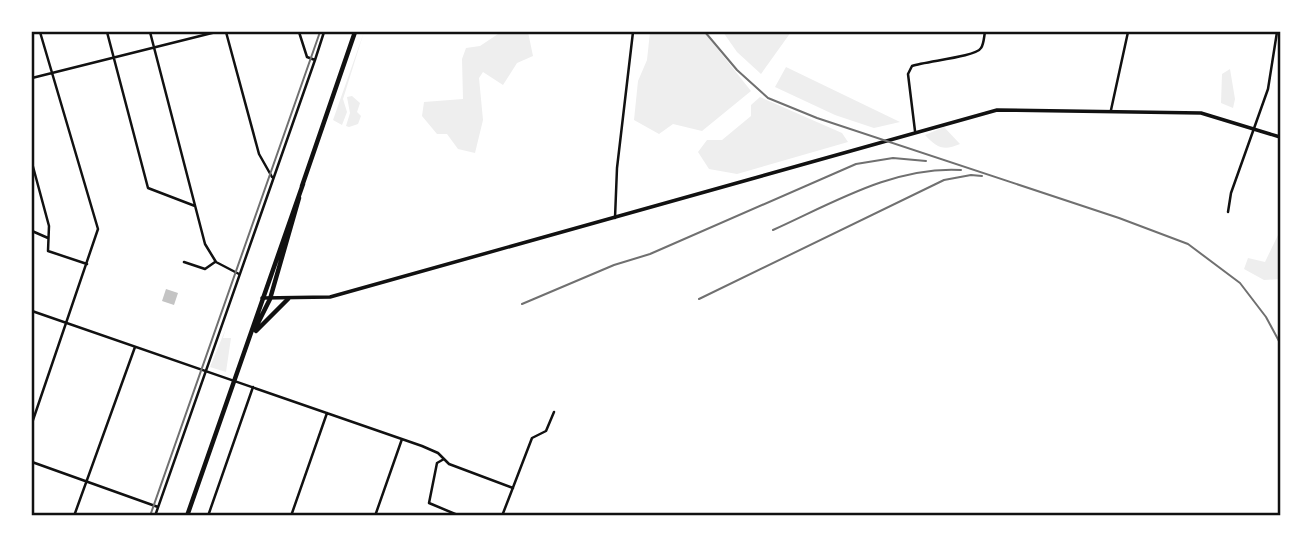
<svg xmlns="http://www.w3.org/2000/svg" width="1312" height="547" font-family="'PT Sans Narrow',sans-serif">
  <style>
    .green { fill: #eee }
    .building { fill: #c4c4c4 }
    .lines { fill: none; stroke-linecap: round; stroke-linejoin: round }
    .minor { stroke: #111; stroke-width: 2.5 }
    .tertiary { stroke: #111; stroke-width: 3.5 }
    .primary { stroke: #111; stroke-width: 4.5 }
    .tram { stroke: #707070; stroke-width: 2 }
    .rail { stroke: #707070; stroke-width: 2 }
    .neatline { fill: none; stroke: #111; stroke-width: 2.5 }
  </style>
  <rect width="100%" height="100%" fill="#fff"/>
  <path class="green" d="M 364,32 L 343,99 L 347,112 L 342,125 L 333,120 Z
    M 501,32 L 528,32 L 533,56 L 517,63 L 503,85 L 483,72 L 479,78 L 483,120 L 475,153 L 458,149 L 447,134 L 437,134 L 422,116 L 424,102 L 463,99 L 462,59 L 466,48 L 480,46 Z
    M 650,32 L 704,32 L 751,91 L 702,131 L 673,124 L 659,134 L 634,120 L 638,81 L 647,60 Z
    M 723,32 L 791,32 L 761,74 L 737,52 Z
    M 786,67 L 900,122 L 874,128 L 835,115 L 775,87 Z
    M 1230,69 L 1235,99 L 1233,108 L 1221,103 L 1222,74 Z
    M 352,96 L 360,103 L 357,112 L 361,116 L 358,124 L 349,127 L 346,126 L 350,113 L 347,97 Z
    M 760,97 L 842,133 L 848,142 L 737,174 L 709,169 L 698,152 L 707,140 L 722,140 L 751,116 L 751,105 Z
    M 944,127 L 960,144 C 944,151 937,148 925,135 Z
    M 1278,235 L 1280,235 L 1280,279 L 1264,280 L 1244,269 L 1248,258 L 1265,262 Z
    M 226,328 L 223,338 L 231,338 L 226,372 L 210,367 Z"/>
  <path class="building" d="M 166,289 L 178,293 L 174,305 L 162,301 Z"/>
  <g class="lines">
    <path class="minor" d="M 107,32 L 148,188 L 195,206
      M 150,32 L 205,244 L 216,262 L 239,274
      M 226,32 L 259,154 L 272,177
      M 315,60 L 324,32
      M 32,78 L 216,32
      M 1111,110 L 1128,32
      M 915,131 L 908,74 L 912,66 C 926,61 976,57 981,48 C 984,44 984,36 985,32
      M 32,163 L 49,226 L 48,251 L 87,264
      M 1228,212 L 1231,193 L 1268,89 L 1277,32
      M 615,218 L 617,168 L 633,32
      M 32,231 L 48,238
      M 184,262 L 205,269 L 215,262
      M 32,311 L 422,446 L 438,453 L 449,464 L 513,488
      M 32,423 L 98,229 L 40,32
      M 444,459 L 437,463 L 429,503 L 460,516
      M 32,462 L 158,507
      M 74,516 L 135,347
      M 155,516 L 315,60 L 307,57 L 299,32
      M 208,516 L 253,387
      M 291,516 L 327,413
      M 375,516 L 402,439
      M 502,516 L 532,438 L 546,431 L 554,412"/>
    <path class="tertiary" d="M 262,298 L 330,297 L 997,110 L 1201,113 L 1280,137"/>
    <path class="primary" d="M 302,186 L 355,32
      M 255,329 L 270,299 L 299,198
      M 256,331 L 288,299
      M 187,516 L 303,184"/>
    <path class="tram" d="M 150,516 L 320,32"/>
    <path class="rail" d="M 705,32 L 737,70 L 768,98 L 817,118 L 1119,218 L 1188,244 L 1240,283 L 1266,317 L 1280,343
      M 773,230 C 833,203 894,166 961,170
      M 699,299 L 944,180 L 971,175 L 982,176
      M 522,304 L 614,265 L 650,254 L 856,164 L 893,158 L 926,161"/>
  </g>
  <rect width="1312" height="547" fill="none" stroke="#ffffff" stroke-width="66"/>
  <rect x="33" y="33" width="1246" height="481" class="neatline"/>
</svg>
